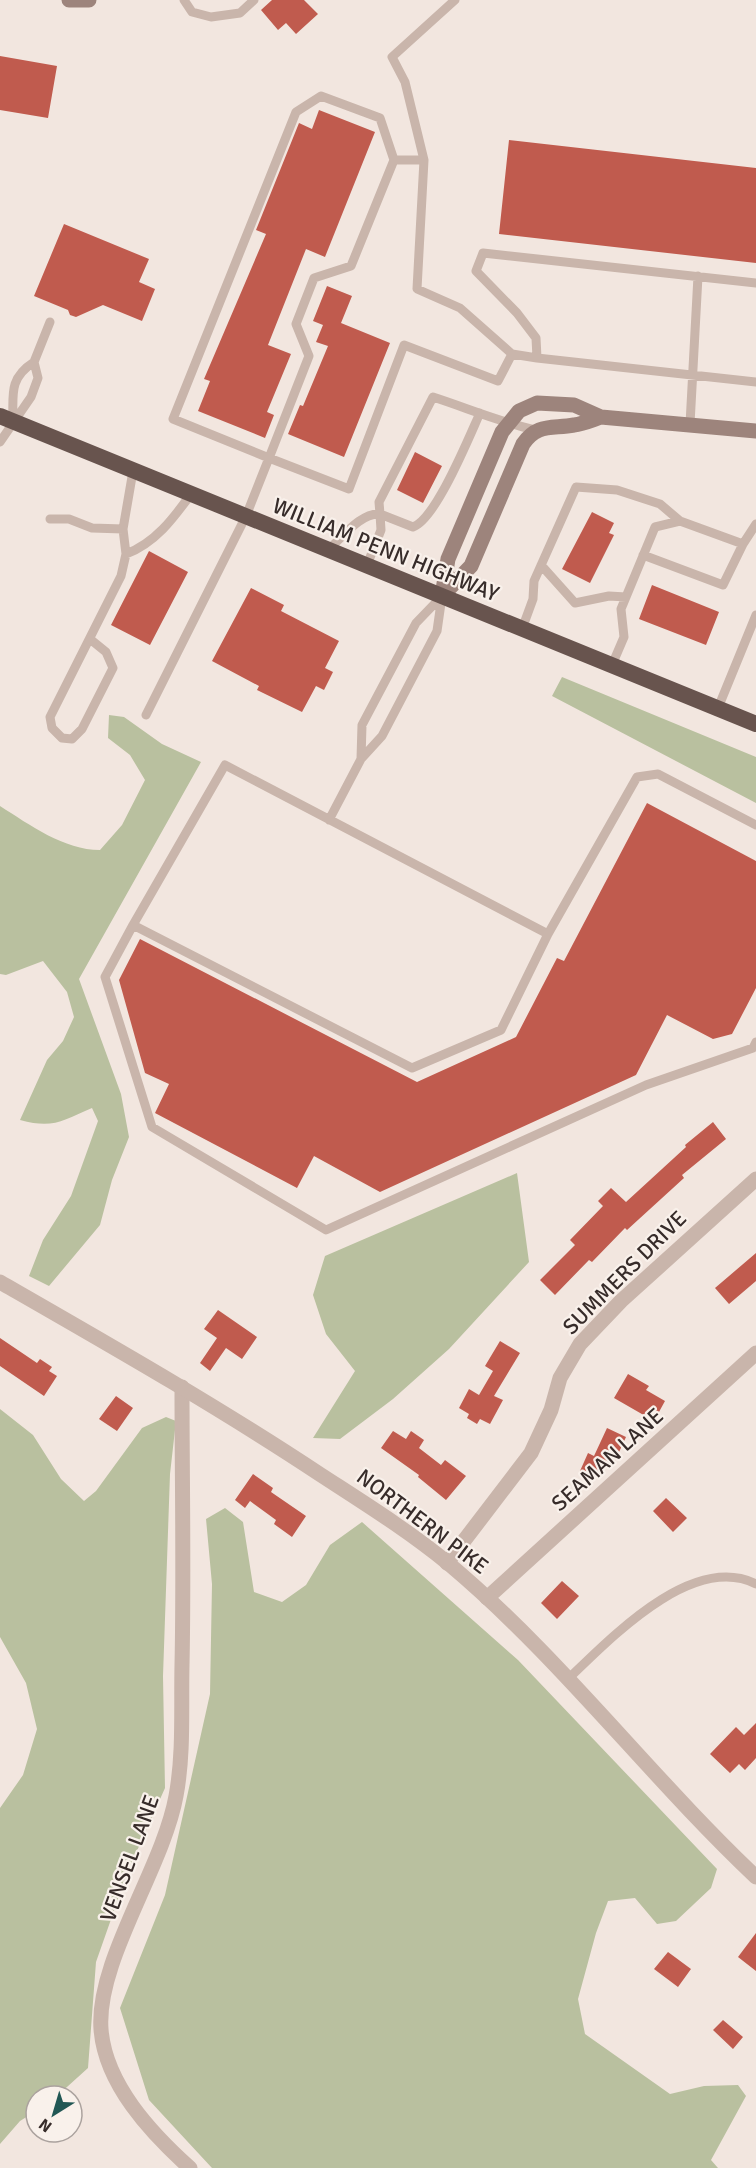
<svg xmlns="http://www.w3.org/2000/svg" width="756" height="2168" font-family="Signika,sans-serif">
  <style>
    .green { fill: #b9c09f }
    .building { fill: #c05b4e }
    .lines { fill: none; stroke-linecap: round; stroke-linejoin: round }
    .service { stroke: #c9b5ab; stroke-width: 9 }
    .minor { stroke: #c9b5ab; stroke-width: 15 }
    .tertiary { stroke: #c9b5ab; stroke-width: 15 }
    .secondary { stroke: #9d847c; stroke-width: 15 }
    .trunk { stroke: #68544e; stroke-width: 16 }
    .labels { text-anchor: middle; stroke-width: 4.5; stroke-linejoin: round; paint-order: stroke }
    .street-label { font-size: 22px; fill: #372c2a; stroke: #f9f1eb }
  </style>
  <rect width="100%" height="100%" fill="#f2e6df"/>
  <path class="green" d="M 562,677 L 756,757 L 756,803 L 552,696 Z
    M 109,715 L 124,717 L 162,744 L 201,762 L 79,979 L 121,1094 L 129,1137 L 112,1180 L 100,1225 L 49,1286 L 29,1276 L 43,1240 L 71,1196 L 98,1121 L 92,1108 C 62,1121 53,1129 20,1120 L 47,1060 L 63,1041 L 74,1017 L 67,992 L 43,961 L 6,975 L 0,974 L 0,806 C 30,825 64,850 100,850 L 122,825 L 145,780 L 130,755 L 108,738 Z
    M 517,1173 L 529,1262 L 449,1349 L 393,1399 L 340,1439 L 313,1438 L 355,1371 L 326,1334 L 313,1295 L 325,1256 Z
    M 0,1409 L 33,1435 L 61,1479 L 84,1501 L 96,1491 L 142,1428 L 166,1417 L 176,1421 L 170,1474 L 163,1676 L 165,1788 L 128,1871 L 96,1962 L 88,2068 L 57,2096 L 36,2096 L 36,2111 L 20,2121 L 0,2144 L 0,1808 L 23,1775 L 37,1729 L 26,1683 L 0,1637 Z
    M 225,1508 L 243,1522 L 254,1592 L 282,1602 L 306,1585 L 330,1545 L 362,1522 L 518,1660 L 717,1869 L 711,1888 L 676,1921 L 657,1924 L 635,1898 L 608,1901 L 596,1933 L 578,1999 L 585,2034 L 670,2094 L 704,2086 L 738,2085 L 746,2096 L 711,2160 L 718,2168 L 212,2168 L 149,2100 L 120,2008 L 165,1895 L 210,1694 L 212,1584 L 206,1519 Z"/>
  <path class="building" d="M 272,0 L 304,0 L 318,14 L 296,34 L 286,23 L 278,30 L 261,10 Z
    M 0,56 L 57,66 L 48,118 L 0,110 Z
    M 319,110 L 375,132 L 325,257 L 306,249 L 268,345 L 291,354 L 267,412 L 274,415 L 265,438 L 198,411 L 210,381 L 204,379 L 266,234 L 256,230 L 299,123 L 312,129 Z
    M 509,140 L 756,168 L 756,263 L 499,234 Z
    M 64,224 L 149,259 L 139,282 L 155,289 L 142,321 L 103,305 L 76,317 L 70,315 L 68,310 L 34,296 Z
    M 327,286 L 352,296 L 341,323 L 390,343 L 344,457 L 288,434 L 300,405 L 303,406 L 328,346 L 316,342 L 323,325 L 313,321 Z
    M 415,452 L 442,466 L 423,503 L 397,490 Z
    M 592,512 L 614,523 L 609,533 L 614,535 L 590,583 L 562,569 Z
    M 149,551 L 188,572 L 150,645 L 111,625 Z
    M 652,585 L 719,612 L 706,645 L 639,619 Z
    M 251,588 L 284,605 L 281,611 L 339,641 L 325,668 L 333,672 L 324,690 L 316,686 L 302,712 L 257,690 L 259,686 L 212,661 Z
    M 647,803 L 756,861 L 756,988 L 732,1034 L 713,1039 L 667,1015 L 636,1075 L 380,1192 L 314,1156 L 297,1188 L 155,1113 L 169,1084 L 145,1073 L 119,980 L 140,939 L 417,1082 L 516,1037 L 557,958 L 564,961 Z
    M 713,1122 L 726,1139 L 682,1175 L 684,1178 L 627,1230 L 625,1228 L 592,1262 L 589,1260 L 555,1295 L 540,1280 L 575,1245 L 570,1240 L 603,1206 L 598,1201 L 611,1188 L 626,1202 L 686,1147 L 685,1145 Z
    M 756,1253 L 756,1281 L 729,1304 L 715,1288 Z
    M 218,1310 L 257,1337 L 242,1359 L 226,1348 L 210,1371 L 200,1363 L 217,1338 L 204,1329 Z
    M 0,1338 L 37,1363 L 40,1359 L 52,1367 L 49,1371 L 57,1376 L 44,1396 L 0,1366 Z
    M 500,1341 L 520,1353 L 494,1396 L 503,1400 L 490,1424 L 480,1419 L 477,1424 L 467,1418 L 469,1414 L 459,1408 L 469,1389 L 479,1395 L 493,1371 L 485,1366 Z
    M 628,1374 L 649,1386 L 646,1390 L 665,1401 L 654,1421 L 614,1398 Z
    M 116,1396 L 133,1408 L 117,1431 L 99,1419 Z
    M 607,1428 L 626,1437 L 613,1465 L 606,1462 L 599,1479 L 580,1471 L 588,1453 L 594,1456 Z
    M 393,1431 L 406,1439 L 411,1431 L 424,1440 L 419,1448 L 441,1465 L 445,1460 L 466,1476 L 446,1500 L 418,1477 L 419,1475 L 381,1448 Z
    M 253,1474 L 273,1488 L 271,1492 L 306,1516 L 292,1537 L 274,1524 L 276,1520 L 250,1501 L 245,1508 L 235,1500 Z
    M 666,1498 L 687,1518 L 673,1532 L 653,1511 Z
    M 562,1581 L 579,1596 L 557,1619 L 541,1603 Z
    M 756,1723 L 756,1758 L 745,1770 L 739,1764 L 730,1773 L 710,1754 L 736,1727 L 744,1735 Z
    M 756,1933 L 756,1971 L 738,1957 Z
    M 668,1952 L 691,1969 L 678,1987 L 654,1969 Z
    M 723,2020 L 743,2037 L 733,2049 L 713,2030 Z"/>
  <g class="lines">
    <path class="service" d="M 184,0 L 192,12 L 211,17 L 240,13 L 254,0
      M 394,160 L 351,266 L 314,278 L 296,324 L 309,356 L 269,458 L 349,489 L 404,345 L 498,381 L 512,354 L 537,358
      M 424,160 L 417,289 L 460,308 L 512,354
      M 756,283 L 483,253 L 476,271 L 517,313 L 536,338 L 537,358 L 756,382
      M 480,413 C 469,437 436,519 413,527 L 380,514 L 379,502 L 433,397 C 467,408 500,422 535,430
      M 13,421 C 13,394 9,378 34,362
      M 690,424 L 698,276
      M 0,442 L 31,397 L 38,378 L 34,362 L 50,322
      M 50,519 L 69,519 L 92,528 L 123,529
      M 328,550 C 342,538 361,512 380,514 L 381,530 L 367,565
      M 126,554 C 155,543 173,519 191,494
      M 643,555 L 723,585 L 743,544 L 756,524
      M 541,565 L 575,603 L 609,596 L 626,597
      M 522,629 L 533,599 L 534,581 L 576,487 L 617,490 L 660,504 L 680,521 L 743,544
      M 90,639 L 106,652 L 113,668 L 82,729 L 72,739 L 62,738 L 52,728 L 50,717 L 121,576 L 126,554 L 123,529 L 133,471
      M 612,665 L 624,637 L 621,609 L 655,527 L 680,521
      M 718,708 L 756,615
      M 146,715 L 246,516 L 269,458 L 173,419 L 296,112 L 321,96 L 380,118 L 394,160 L 424,160 L 405,82 L 392,57 L 455,0
      M 361,759 L 362,725 L 416,623 L 442,596
      M 329,820 L 361,759 L 382,736 L 437,631 L 442,596
      M 133,925 L 105,977 L 152,1127 L 326,1230 L 646,1085 L 753,1048 L 756,1042
      M 548,934 L 225,765 L 133,925 L 412,1068 L 501,1030 L 548,934 L 637,777 L 658,774 L 756,825
      M 567,1680 C 610,1639 692,1552 756,1584"/>
    <path class="minor" d="M 182,1387 C 182,1480 184,1572 182,1665 C 181,1708 184,1753 176,1796 C 163,1868 96,1961 101,2029 C 105,2084 151,2133 190,2168
      M 447,1563 L 531,1453 L 551,1410 L 560,1378 L 580,1344 L 621,1301 L 756,1179
      M 487,1598 L 756,1353"/>
    <path class="tertiary" d="M 0,1282 C 108,1344 217,1406 321,1475 C 364,1503 409,1531 449,1564 C 561,1658 650,1777 756,1877"/>
    <path class="secondary" d="M 69,0 L 89,0
      M 442,596 L 448,559 L 502,432 L 519,411 L 537,403 L 574,405 L 601,417 L 756,431
      M 442,596 L 471,566 L 523,444 C 537,423 552,429 574,425 C 583,424 592,420 601,417"/>
    <path class="trunk" d="M 0,416 L 756,724"/>
  </g>
  <g class="labels">
    <g class="street-label">
      <text transform="translate(386 549) rotate(22)" y="8">WILLIAM PENN HIGHWAY</text>
      <text transform="translate(624 1272) rotate(-45)" y="8">SUMMERS DRIVE</text>
      <text transform="translate(607 1459) rotate(-42)" y="8">SEAMAN LANE</text>
      <text transform="translate(423 1521) rotate(37)" y="8">NORTHERN PIKE</text>
      <text transform="translate(129 1858) rotate(-70)" y="8">VENSEL LANE</text>
    </g>
  </g>
  <g transform="translate(54 2114) rotate(217)"><circle r="28" fill="#f9f1eb" stroke="#aba29e" stroke-width="1.5"/>
  <path d="M0-4.5L10 22L0 15L-10 22Z" fill="#215754"/>
  <text y="-9" font-size="16" font-weight="bold" text-anchor="middle" fill="#372c2a">N</text>
  </g>
</svg>
